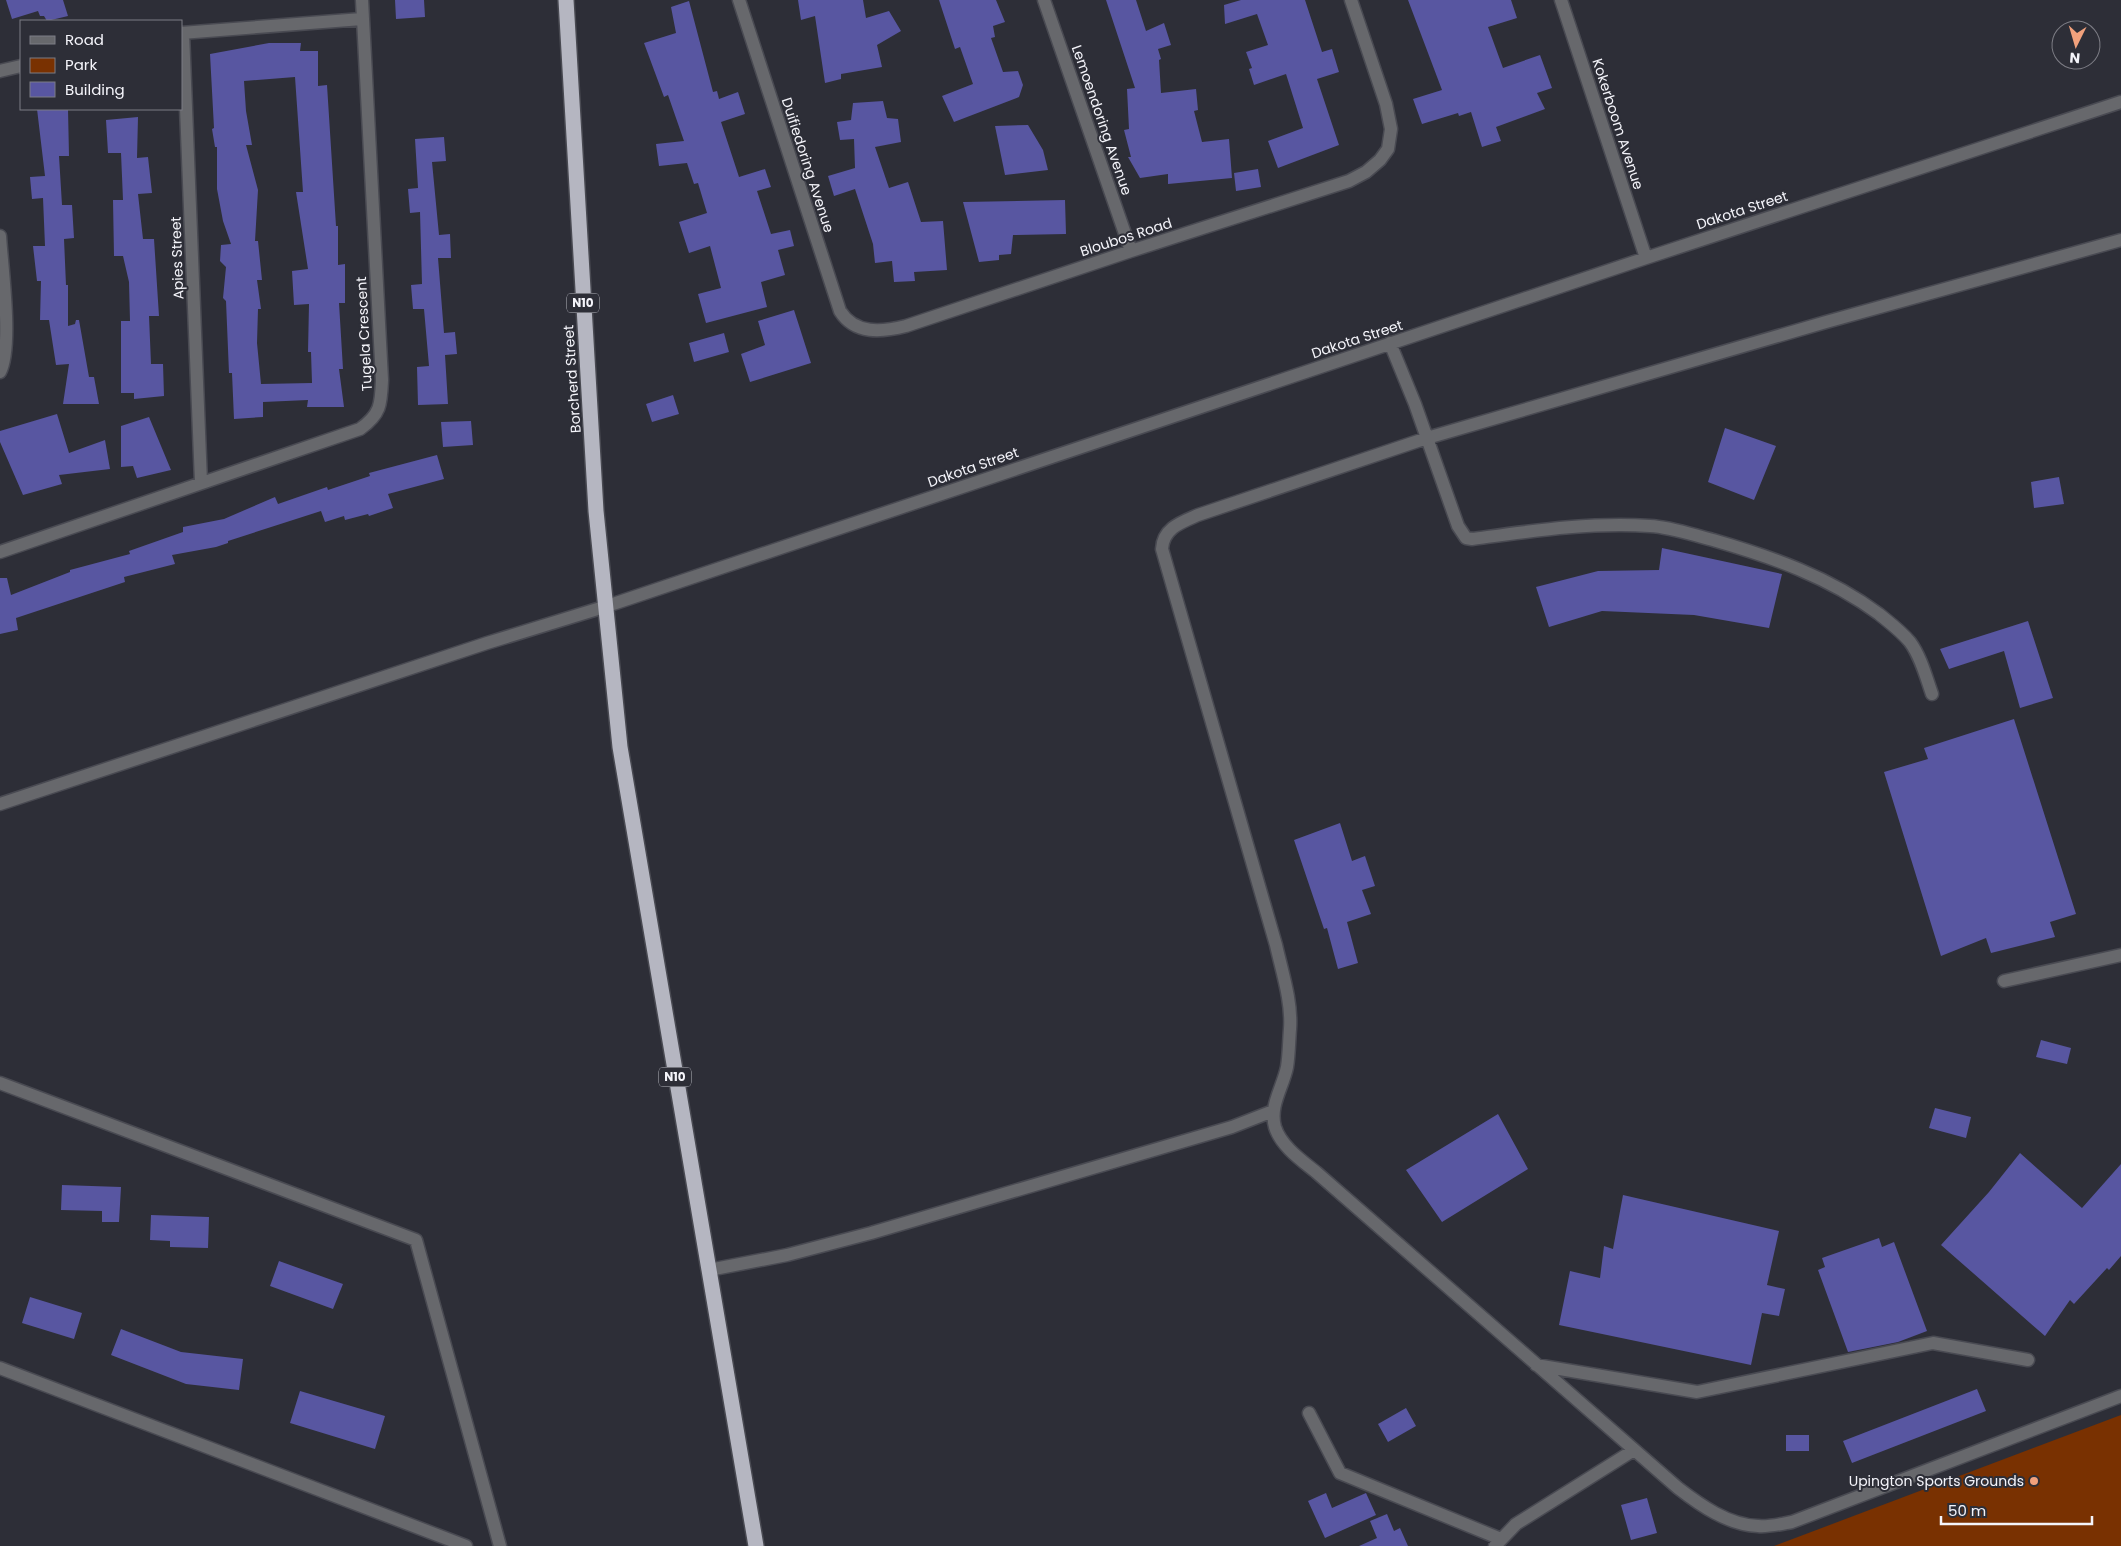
<svg xmlns="http://www.w3.org/2000/svg" width="2121" height="1546" font-family="Poppins,sans-serif">
  <style>
    .green { fill: #793101 }
    .building { fill: #5856a1; fill-rule: evenodd }
    .lines { fill: none; stroke-linecap: round; stroke-linejoin: round }
    .minor-casing { stroke: #494a52; stroke-width: 15 }
    .highway-casing { stroke: #494a52; stroke-width: 18 }
    .minor { stroke: #67686c; stroke-width: 12 }
    .highway { stroke: #b5b6c1; stroke-width: 15 }
    .poi-dot { fill: #f1a17c; stroke: #2d2e37; stroke-width: 2 }
    .labels { text-anchor: middle; stroke-width: 4; stroke-linejoin: round; paint-order: stroke }
    .shield { fill: #2d2e37; stroke: #b8b9c0; stroke-width: 1 }
    .shield-label { font-size: 12px; font-weight: bold; fill: #f4f4fa }
    .street-label { font-size: 14px; fill: #f4f4fa; stroke: #2d2e37 }
    .poi-label { font-size: 14px; fill: #f4f4fa; stroke: #2d2e37; text-anchor: end }
  </style>
  <rect width="100%" height="100%" fill="#2d2e37"/>
  <path class="green" d="M 2121,1415 L 2121,1546 L 1774,1546 Z"/>
  <path class="building" d="M 6,0 L 63,0 L 68,16 L 47,21 L 44,16 L 40,16 L 38,11 L 12,19 Z
    M 395,0 L 424,0 L 425,17 L 396,19 Z
    M 798,0 L 863,0 L 866,18 L 889,11 L 901,31 L 877,45 L 882,67 L 841,74 L 841,79 L 825,83 L 815,16 L 801,20 Z
    M 939,0 L 996,0 L 1005,22 L 993,26 L 995,37 L 991,38 L 1003,72 L 1018,71 L 1023,85 L 1019,97 L 954,122 L 942,96 L 973,84 L 960,47 L 955,49 Z
    M 1106,0 L 1136,0 L 1146,31 L 1164,23 L 1171,45 L 1158,49 L 1161,59 L 1159,60 L 1161,93 L 1196,89 L 1198,110 L 1194,111 L 1202,142 L 1229,139 L 1232,178 L 1168,184 L 1168,174 L 1140,178 L 1128,157 L 1131,157 L 1124,130 L 1129,129 L 1127,89 L 1135,88 Z
    M 1241,0 L 1305,0 L 1322,52 L 1332,49 L 1339,72 L 1317,79 L 1339,145 L 1278,168 L 1268,141 L 1303,128 L 1286,74 L 1254,85 L 1249,69 L 1252,68 L 1246,52 L 1268,45 L 1257,14 L 1225,24 L 1224,5 Z
    M 1408,0 L 1511,0 L 1517,18 L 1488,27 L 1503,68 L 1540,55 L 1552,88 L 1537,93 L 1545,109 L 1496,127 L 1501,141 L 1482,147 L 1471,112 L 1459,116 L 1458,113 L 1422,124 L 1413,99 L 1442,90 Z
    M 689,1 L 713,92 L 717,91 L 719,99 L 738,92 L 745,114 L 721,122 L 739,177 L 765,169 L 771,187 L 757,191 L 771,234 L 790,230 L 794,246 L 778,250 L 785,275 L 761,282 L 767,307 L 706,323 L 698,294 L 721,288 L 710,246 L 689,253 L 679,222 L 707,213 L 698,183 L 694,184 L 687,163 L 659,166 L 656,144 L 684,141 L 668,95 L 664,97 L 644,43 L 676,33 L 671,7 Z
    M 269,43 L 301,43 L 300,51 L 318,51 L 318,86 L 327,85 L 336,226 L 338,226 L 338,265 L 345,264 L 345,303 L 339,303 L 343,369 L 339,369 L 344,407 L 307,407 L 308,400 L 263,402 L 263,417 L 234,419 L 232,373 L 229,373 L 226,301 L 223,298 L 226,267 L 220,261 L 221,245 L 231,244 L 223,221 L 217,189 L 217,147 L 215,147 L 212,129 L 214,128 L 210,54 ZM 295,77 L 303,192 L 296,192 L 308,269 L 292,271 L 294,305 L 309,304 L 308,352 L 311,352 L 312,383 L 261,384 L 257,343 L 258,309 L 261,309 L 257,280 L 262,280 L 258,241 L 255,241 L 258,190 L 246,145 L 252,145 L 246,111 L 244,81 Z
    M 883,101 L 887,118 L 898,119 L 901,142 L 875,147 L 889,188 L 908,182 L 921,222 L 943,221 L 947,270 L 914,272 L 915,281 L 894,282 L 892,261 L 875,263 L 873,244 L 855,189 L 834,196 L 828,176 L 855,168 L 854,139 L 840,140 L 837,122 L 851,120 L 853,103 Z
    M 37,109 L 68,109 L 69,156 L 59,156 L 62,205 L 72,205 L 74,238 L 64,239 L 66,285 L 68,285 L 68,326 L 75,324 L 76,320 L 79,320 L 89,377 L 94,377 L 99,404 L 63,404 L 69,364 L 56,365 L 49,320 L 40,320 L 41,281 L 37,281 L 33,246 L 45,246 L 43,198 L 32,199 L 30,177 L 45,176 Z
    M 138,117 L 137,158 L 148,157 L 152,193 L 138,194 L 143,239 L 154,239 L 159,316 L 149,316 L 151,364 L 163,364 L 164,396 L 134,399 L 134,393 L 121,393 L 121,321 L 130,321 L 129,282 L 123,256 L 114,256 L 113,200 L 123,200 L 121,153 L 108,153 L 106,120 Z
    M 1028,125 L 1043,150 L 1048,170 L 1005,175 L 995,126 Z
    M 444,137 L 446,161 L 432,162 L 439,235 L 450,234 L 451,258 L 438,258 L 444,333 L 455,332 L 457,354 L 445,355 L 448,404 L 418,405 L 417,367 L 429,366 L 424,309 L 413,309 L 411,285 L 422,284 L 420,212 L 410,213 L 408,189 L 418,188 L 415,139 Z
    M 1258,169 L 1261,187 L 1236,191 L 1234,173 Z
    M 1065,200 L 1066,234 L 1013,235 L 1011,254 L 999,255 L 999,260 L 979,262 L 963,202 Z
    M 794,310 L 811,363 L 750,382 L 741,354 L 765,345 L 758,321 Z
    M 724,333 L 729,352 L 694,362 L 689,343 Z
    M 673,395 L 679,414 L 652,422 L 646,404 Z
    M 57,414 L 69,453 L 105,440 L 110,469 L 59,475 L 62,484 L 23,495 L 0,442 L 0,431 Z
    M 149,417 L 171,470 L 137,478 L 133,466 L 121,467 L 121,426 Z
    M 471,421 L 473,445 L 443,447 L 441,422 Z
    M 1725,428 L 1776,446 L 1754,500 L 1708,482 Z
    M 437,455 L 444,479 L 388,494 L 393,508 L 369,516 L 368,514 L 345,520 L 344,516 L 325,522 L 321,511 L 228,541 L 228,543 L 216,547 L 172,555 L 175,564 L 124,577 L 125,582 L 16,618 L 18,630 L 0,634 L 0,578 L 7,578 L 11,595 L 70,572 L 70,570 L 130,554 L 129,551 L 183,532 L 183,527 L 224,519 L 275,497 L 278,504 L 327,487 L 328,490 L 370,476 L 369,473 Z
    M 2059,477 L 2064,504 L 2034,508 L 2031,482 Z
    M 1662,548 L 1782,574 L 1769,628 L 1694,615 L 1602,611 L 1549,627 L 1536,587 L 1598,571 L 1659,570 Z
    M 2028,621 L 2053,698 L 2020,708 L 2004,651 L 1949,669 L 1940,649 Z
    M 2014,719 L 2076,914 L 2050,922 L 2055,937 L 1991,953 L 1986,938 L 1941,956 L 1884,772 L 1928,759 L 1924,748 Z
    M 1340,823 L 1352,861 L 1365,856 L 1375,886 L 1362,890 L 1371,914 L 1347,922 L 1358,963 L 1338,969 L 1327,928 L 1324,929 L 1294,840 Z
    M 2041,1040 L 2071,1048 L 2067,1064 L 2036,1057 Z
    M 1935,1108 L 1971,1117 L 1966,1138 L 1929,1128 Z
    M 1498,1114 L 1528,1169 L 1442,1222 L 1406,1170 Z
    M 2020,1153 L 2082,1208 L 2121,1164 L 2121,1256 L 2109,1270 L 2107,1268 L 2074,1304 L 2070,1300 L 2045,1336 L 1941,1245 L 1989,1192 Z
    M 62,1185 L 121,1187 L 119,1222 L 102,1222 L 102,1211 L 61,1210 Z
    M 1623,1195 L 1779,1231 L 1767,1285 L 1785,1289 L 1779,1316 L 1762,1313 L 1751,1365 L 1559,1325 L 1570,1271 L 1600,1278 L 1604,1246 L 1613,1249 Z
    M 151,1215 L 209,1217 L 208,1248 L 170,1247 L 170,1241 L 150,1240 Z
    M 1879,1238 L 1882,1247 L 1894,1242 L 1927,1331 L 1898,1342 L 1848,1352 L 1818,1270 L 1825,1267 L 1822,1258 Z
    M 279,1261 L 343,1284 L 333,1309 L 270,1286 Z
    M 30,1297 L 82,1313 L 74,1339 L 22,1323 Z
    M 121,1329 L 181,1352 L 243,1359 L 239,1390 L 186,1384 L 111,1355 Z
    M 1977,1389 L 1986,1411 L 1852,1463 L 1843,1441 Z
    M 300,1391 L 385,1416 L 375,1449 L 290,1423 Z
    M 1406,1408 L 1416,1426 L 1388,1442 L 1378,1424 Z
    M 1786,1435 L 1809,1435 L 1809,1451 L 1786,1451 Z
    M 1326,1493 L 1332,1508 L 1366,1493 L 1376,1515 L 1325,1538 L 1308,1501 Z
    M 1647,1498 L 1657,1533 L 1631,1540 L 1621,1505 Z
    M 1387,1514 L 1394,1531 L 1400,1528 L 1408,1546 L 1359,1546 L 1377,1538 L 1370,1521 Z"/>
  <g class="lines">
    <g class="minor-casing">
      <path id="minor" d="M 739,0 L 840,311 C 855,335 882,332 906,326 L 1131,251 L 1349,181 L 1366,172 L 1380,160 L 1388,149 L 1391,129 L 1386,104 L 1351,0
        M 1044,0 L 1131,251
        M 1561,0 L 1646,258
        M 181,33 L 362,19
        M 183,33 L 201,482
        M 0,71 L 21,66
        M 0,236 C 2,268 13,347 0,372
        M 2121,240 L 1826,322 L 1427,438 L 1198,515 C 1182,522 1163,528 1162,549 L 1276,945 C 1282,972 1292,1001 1290,1029 C 1289,1041 1289,1055 1287,1067 C 1283,1087 1269,1106 1275,1127 C 1281,1146 1301,1160 1316,1172 L 1678,1488 C 1700,1505 1728,1525 1758,1526 C 1769,1527 1781,1524 1792,1522 L 2121,1396
        M 1390,343 L 1415,404 L 1458,526 L 1466,538 L 1472,539 C 1532,531 1590,522 1650,526 C 1671,527 1693,535 1713,540 C 1772,557 1829,577 1879,614 C 1890,623 1901,631 1910,642 C 1921,657 1926,677 1932,694
        M 0,552 L 360,429 C 381,414 381,404 382,380 L 362,0
        M 0,804 L 487,643 L 604,607 L 1646,258 L 2121,102
        M 2004,981 L 2121,955
        M 0,1083 L 416,1240 L 500,1546
        M 709,1270 L 787,1255 L 871,1233 L 1232,1127 L 1273,1111
        M 1536,1365 L 1697,1392 L 1933,1343 L 2028,1360
        M 0,1368 L 466,1546
        M 1309,1413 L 1340,1473 L 1501,1539
        M 1495,1546 L 1516,1524 L 1634,1450"/>
    </g>
    <g class="highway-casing">
      <path id="highway" d="M 566,0 L 596,511 L 620,747 L 756,1546"/>
    </g>
    <use href="#minor" class="minor"/>
    <use href="#highway" class="highway"/>
  </g>
  <circle class="poi-dot" cx="2034" cy="1481" r="5"/>
  <g class="labels">
    <g class="shield">
      <rect x="567" y="293.5" width="32" height="19" rx="4"/>
      <rect x="659" y="1067.5" width="32" height="19" rx="4"/>
    </g>
    <g class="shield-label">
      <text x="583" y="307">N10</text>
      <text x="675" y="1081">N10</text>
    </g>
    <g class="street-label">
      <text transform="translate(1102 120) rotate(71)" y="5">Lemoendoring Avenue</text>
      <text transform="translate(1618 124) rotate(72)" y="5">Kokerboom Avenue</text>
      <text transform="translate(808 165) rotate(72)" y="5">Duifiedoring Avenue</text>
      <text transform="translate(1742 210) rotate(-18)" y="5">Dakota Street</text>
      <text transform="translate(1126 237) rotate(-18)" y="5">Bloubos Road</text>
      <text transform="translate(177 258) rotate(-92)" y="5">Apies Street</text>
      <text transform="translate(364 334) rotate(-93)" y="5">Tugela Crescent</text>
      <text transform="translate(1357 339) rotate(-18)" y="5">Dakota Street</text>
      <text transform="translate(572 379) rotate(-94)" y="5">Borcherd Street</text>
      <text transform="translate(973 467) rotate(-19)" y="5">Dakota Street</text>
    </g>
    <g class="poi-label">
      <text x="2024" y="1486">Upington Sports Grounds</text>
    </g>
  </g>
  <rect x="20" y="20" width="162" height="90" fill="#2d2e37" stroke="#7d7d85"/>
  <rect x="30" y="36" width="25" height="8" fill="#67686c" stroke="#7d7d85"/>
  <text x="65" y="45" font-size="15" fill="#f4f4fa">Road</text>
  <rect x="30" y="58" width="25" height="15" fill="#793101" stroke="#7d7d85"/>
  <text x="65" y="70" font-size="15" fill="#f4f4fa">Park</text>
  <rect x="30" y="82" width="25" height="15" fill="#5856a1" stroke="#7d7d85"/>
  <text x="65" y="95" font-size="15" fill="#f4f4fa">Building</text>
  <g transform="translate(2076 45) rotate(185)"><circle r="24" fill="#2d2e37" stroke="#7d7d85"/>
  <path d="M0-4L9 19L0 12L-9 19Z" fill="#f1a17c"/>
  <text y="-8" font-size="14" font-weight="bold" text-anchor="middle" fill="#f4f4fa">N</text>
  </g>
  <path d="M1941 1516v8h151v-8" fill="none" stroke="#f4f4fa" stroke-width="2.5"/>
  <text x="1948" y="1516" font-size="15" fill="#f4f4fa" stroke="#2d2e37" stroke-width="4" paint-order="stroke">50 m</text>
</svg>
